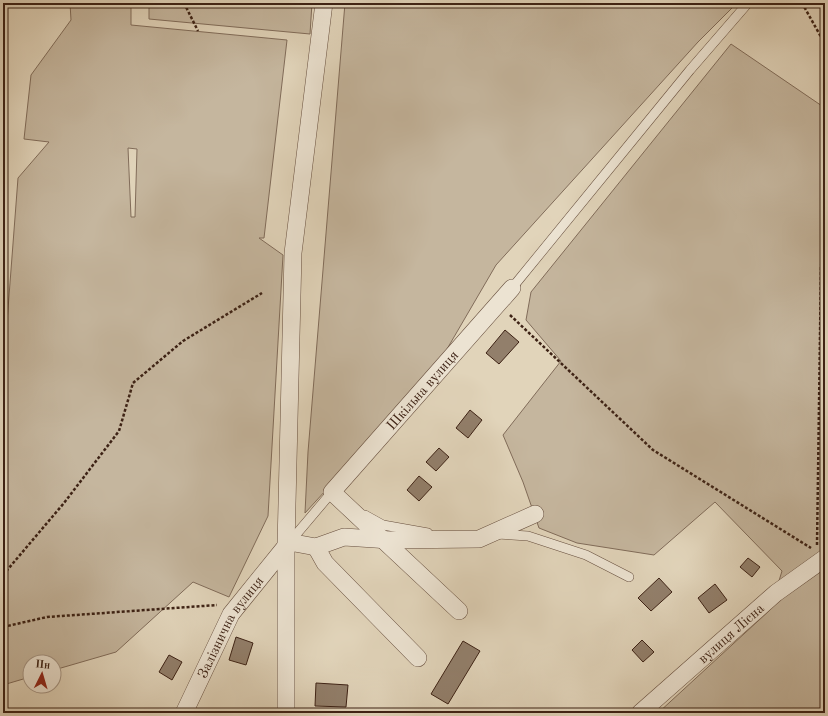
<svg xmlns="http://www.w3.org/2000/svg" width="828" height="716" font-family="'Old Standard TT',serif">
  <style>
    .green { fill: #c5b69e; stroke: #816c5a; fill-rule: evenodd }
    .building { fill: #927f6b; stroke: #3d2215 }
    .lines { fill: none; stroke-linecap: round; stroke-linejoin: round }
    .service-casing { stroke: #664e3e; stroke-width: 10 }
    .minor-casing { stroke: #664e3e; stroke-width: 18 }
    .path { stroke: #3d2215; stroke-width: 2.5; stroke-dasharray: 3 2; stroke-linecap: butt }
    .service { stroke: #ece3d2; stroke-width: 9 }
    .minor { stroke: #ece3d2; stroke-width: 17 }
    .labels { text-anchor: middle; stroke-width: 3.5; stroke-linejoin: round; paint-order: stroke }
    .street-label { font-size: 14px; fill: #3d2215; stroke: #ece3d2 }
  </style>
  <rect width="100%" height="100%" fill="#e1d4ba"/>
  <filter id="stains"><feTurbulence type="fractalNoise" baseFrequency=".005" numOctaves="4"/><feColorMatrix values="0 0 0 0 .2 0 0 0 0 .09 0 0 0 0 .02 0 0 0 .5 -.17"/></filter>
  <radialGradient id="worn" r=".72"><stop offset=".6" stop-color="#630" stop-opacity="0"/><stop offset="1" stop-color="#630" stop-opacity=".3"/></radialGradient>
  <path class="green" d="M 70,3 L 131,3 L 131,25 L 287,40 L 264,238 L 259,238 L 283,255 L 268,516 L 229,597 L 193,582 L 116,652 L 54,670 L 54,662 L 30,662 L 30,677 L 3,685 L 3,375 L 18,178 L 49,142 L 24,139 L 31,75 L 71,20 ZM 128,148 L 137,149 L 135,217 L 131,217 Z
    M 149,3 L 312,3 L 310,34 L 149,19 Z
    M 345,3 L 737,3 L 698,42 L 496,265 L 433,373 L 305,513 L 308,452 Z
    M 731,44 L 825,108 L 825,713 L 658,713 L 770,610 L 782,571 L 715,502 L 654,555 L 577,543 L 539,528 L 523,482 L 503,435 L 561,361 L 526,320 L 531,292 Z"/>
  <path class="building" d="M 505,330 L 519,342 L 499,364 L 486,353 Z
    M 470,410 L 482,420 L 468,438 L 456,428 Z
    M 439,448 L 449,457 L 436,471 L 426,462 Z
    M 419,476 L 432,487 L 419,501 L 407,490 Z
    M 748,558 L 760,567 L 752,577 L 740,567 Z
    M 659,578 L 672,592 L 651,611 L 638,598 Z
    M 715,584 L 727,600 L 709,613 L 698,598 Z
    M 236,637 L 253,643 L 246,665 L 229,660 Z
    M 642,640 L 654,652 L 643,662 L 632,650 Z
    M 463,641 L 480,651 L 448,704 L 431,694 Z
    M 169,655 L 182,662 L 172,680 L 159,672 Z
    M 316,683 L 348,685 L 346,707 L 315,706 Z"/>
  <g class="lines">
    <g class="service-casing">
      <path id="service" d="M 512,288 L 690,70 L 748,3
        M 365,515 L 383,525 L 428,533
        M 497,534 L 528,536 L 586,555 L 629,577
        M 288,544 L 332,492 L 334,494"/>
    </g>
    <g class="minor-casing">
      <g id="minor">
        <path d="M 289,542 L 316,547 L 344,537 L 390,540 L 479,539 L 535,514"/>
        <path d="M 316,547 L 325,563 L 418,658"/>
        <path id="s1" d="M 459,611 L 332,492 L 512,288"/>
        <path id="s2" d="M 184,713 L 231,614 L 286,546"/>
        <path d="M 286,713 L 286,546 L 293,253 L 324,3"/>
        <path id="s3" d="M 640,713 L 776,593 L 825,558"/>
      </g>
    </g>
    <path class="path" d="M 184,3 L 198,31
      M 802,3 L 825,44
      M 510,315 L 653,450 L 811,548
      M 817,545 L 821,266 L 825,236
      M 3,575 L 64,503 L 119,431 L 133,383 L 183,341 L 262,293
      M 3,627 L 47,617 L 217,605"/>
    <use href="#service" class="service"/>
    <use href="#minor" class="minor"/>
  </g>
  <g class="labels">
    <g class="street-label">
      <text dy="5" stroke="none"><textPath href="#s1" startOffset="310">Шкільна вулиця</textPath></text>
      <text dy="5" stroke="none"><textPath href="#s2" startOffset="98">Залізнична вулиця</textPath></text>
      <text dy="5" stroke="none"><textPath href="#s3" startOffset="121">вулиця Лісна</textPath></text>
    </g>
  </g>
  <rect width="828" height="716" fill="none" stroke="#e1d4ba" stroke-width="16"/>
  <rect x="4" y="4" width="820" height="708" fill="none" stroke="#3d2215" stroke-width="2"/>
  <rect x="8" y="8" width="812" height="700" fill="none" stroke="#3d2215"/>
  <g transform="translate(42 674) rotate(5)"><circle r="19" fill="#ece3d2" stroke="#a69686"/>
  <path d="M0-3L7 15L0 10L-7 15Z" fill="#8f2418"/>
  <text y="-6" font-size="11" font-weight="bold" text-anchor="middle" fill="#3d2215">Пн</text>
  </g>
  <rect width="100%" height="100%" filter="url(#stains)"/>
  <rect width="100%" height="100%" fill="url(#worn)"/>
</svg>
